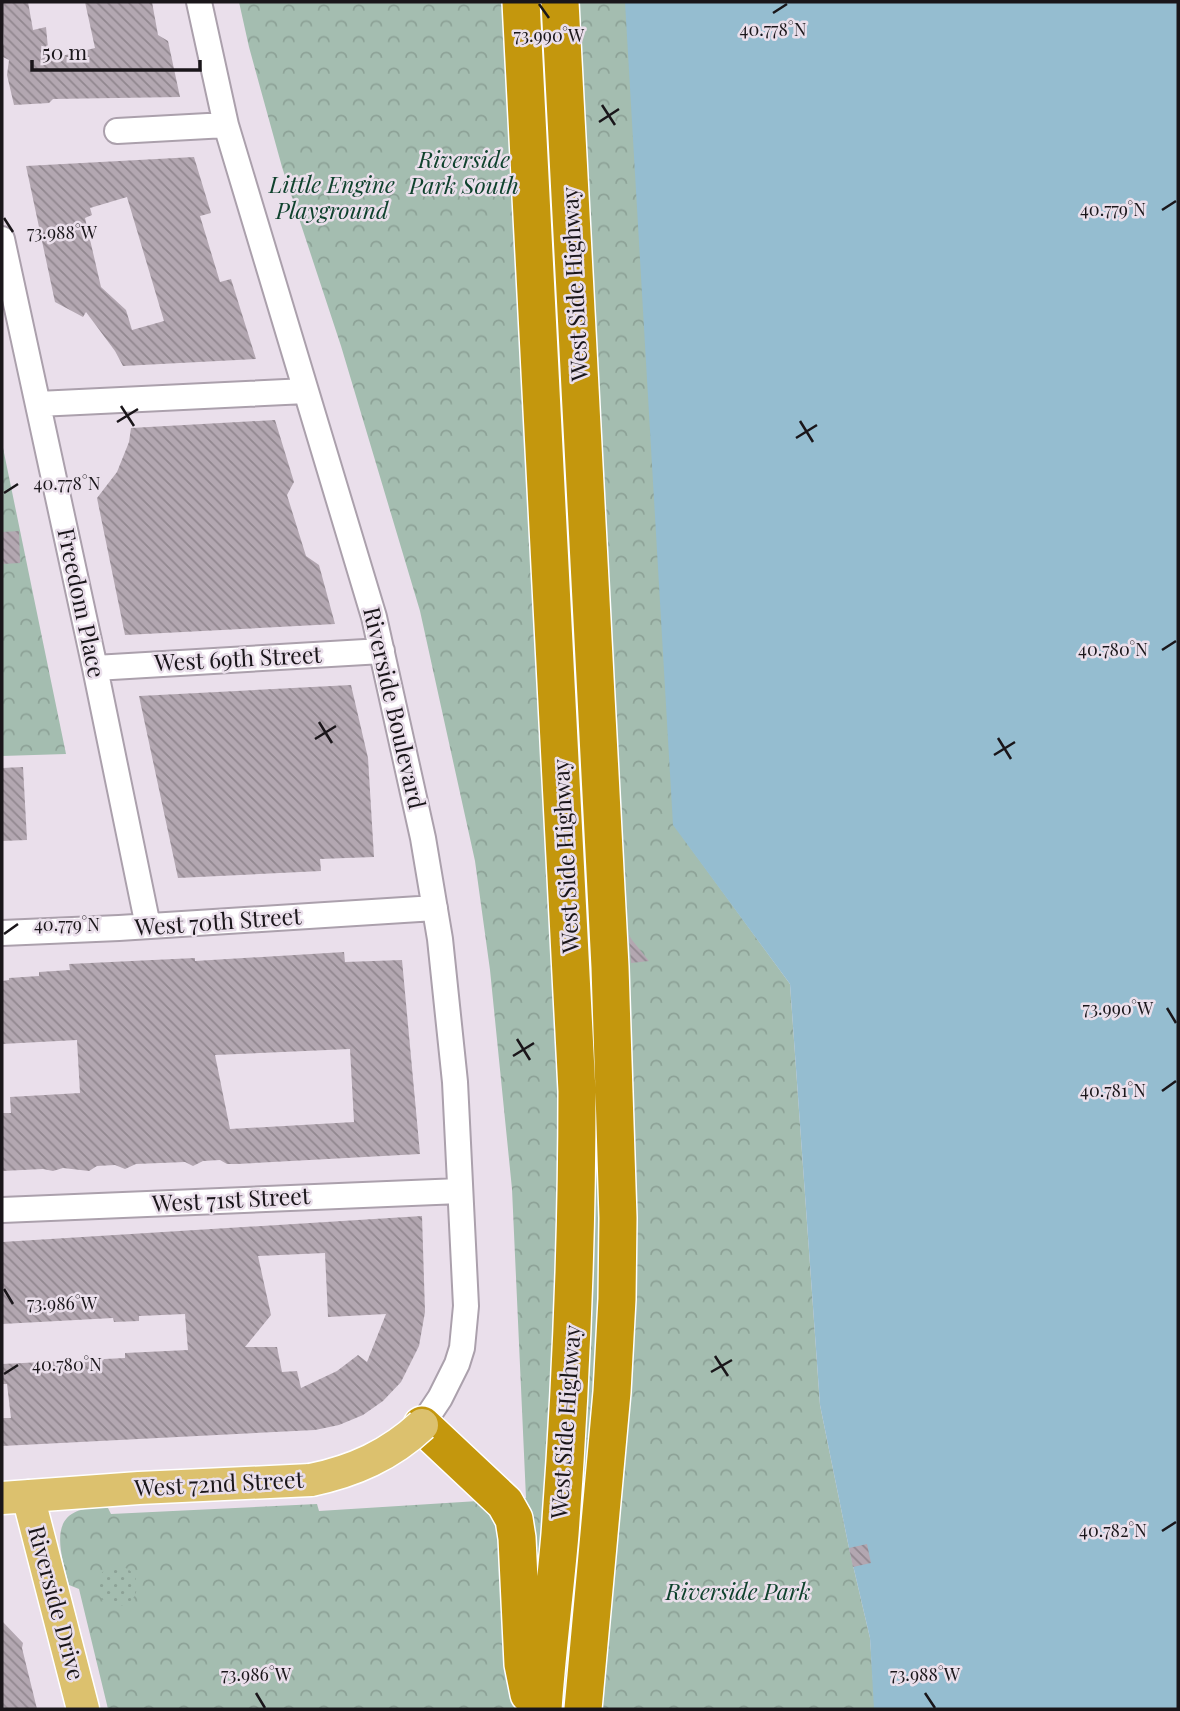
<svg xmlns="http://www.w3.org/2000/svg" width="1180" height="1711" font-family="'Playfair Display',serif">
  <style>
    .park { fill: url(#park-crowns) }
    .garden { fill: url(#garden-dots) }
    .water { fill: #95bdd0 }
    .building { fill: url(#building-back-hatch); fill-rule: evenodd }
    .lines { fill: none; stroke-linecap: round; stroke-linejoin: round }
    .minor-casing { stroke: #aba0ac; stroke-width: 28 }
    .major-casing { stroke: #fff; stroke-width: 35 }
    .highway-casing { stroke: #fff; stroke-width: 40 }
    .minor { stroke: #fff; stroke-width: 24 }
    .major { stroke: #dcc16e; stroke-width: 32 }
    .highway { stroke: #c4970d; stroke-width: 37 }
    .major-bridge-casing { stroke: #fff; stroke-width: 35; stroke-linecap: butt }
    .major-bridge { stroke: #dcc16e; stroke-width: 32 }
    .ticks { fill: none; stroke: #1a161a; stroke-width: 2.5 }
    .labels { text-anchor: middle; stroke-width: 5; stroke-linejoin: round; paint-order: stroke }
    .park-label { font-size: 23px; font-style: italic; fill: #0f422d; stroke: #eadfeb }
    .street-label { font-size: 23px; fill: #1a161a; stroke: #eadfeb }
    .ticks-label { font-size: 18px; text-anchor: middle; fill: #1a161a; stroke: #eadfeb; stroke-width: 5; stroke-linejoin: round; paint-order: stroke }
  </style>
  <defs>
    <pattern id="park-crowns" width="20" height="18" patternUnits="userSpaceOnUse" patternTransform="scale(1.75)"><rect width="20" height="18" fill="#a4bdb0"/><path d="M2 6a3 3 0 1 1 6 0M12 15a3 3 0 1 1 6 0" fill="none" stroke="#8da297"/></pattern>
    <pattern id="garden-dots" width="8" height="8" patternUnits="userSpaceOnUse" patternTransform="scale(1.75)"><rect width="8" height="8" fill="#a4bdb0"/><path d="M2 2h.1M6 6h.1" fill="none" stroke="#8da297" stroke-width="1.8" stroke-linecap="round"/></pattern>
    <pattern id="building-back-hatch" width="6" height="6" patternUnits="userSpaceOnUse" patternTransform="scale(1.75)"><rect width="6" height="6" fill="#b3a7b1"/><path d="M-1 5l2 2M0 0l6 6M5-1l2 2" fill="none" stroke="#91878f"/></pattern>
  </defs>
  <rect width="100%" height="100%" fill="#eadfeb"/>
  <path class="park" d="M 239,2 L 626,2 L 679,832 L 790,984 L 820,1405 L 849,1548 L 870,1638 L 875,1709 L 108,1709 L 79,1589 L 69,1585 C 58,1544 46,1504 108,1508 L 111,1514 L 317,1504 L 319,1511 L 526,1498 L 512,1189 L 490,970 L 475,861 L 420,611 L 341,346 L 282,167 L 249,47 Z
    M 2,443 L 66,754 L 2,756 Z"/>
  <path class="garden" d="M97 1586a20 20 0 1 1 40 0a20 20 0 1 1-40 0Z"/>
  <path class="water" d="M 625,2 L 1178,2 L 1178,1709 L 874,1709 L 870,1638 L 849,1548 L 820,1405 L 790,984 L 673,825 Z"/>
  <path class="building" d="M 2,2 L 28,2 L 33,30 L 46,27 L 49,59 L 95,48 L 85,2 L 152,2 L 158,35 L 168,41 L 180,97 L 53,99 L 49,103 L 14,105 L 7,75 L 9,60 L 3,57 L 2,50 L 4,43 Z
    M 194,157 L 211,213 L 200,216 L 220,282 L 231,279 L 256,359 L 123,366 L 115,351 L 86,312 L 83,317 L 55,302 L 26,166 ZM 127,197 L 164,321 L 132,330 L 126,310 L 101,287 L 85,218 L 92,215 L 90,208 Z
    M 275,420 L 294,482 L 287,495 L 306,556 L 319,565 L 335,624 L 125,635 L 97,498 L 117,472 L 129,442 L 131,428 Z
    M 19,531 L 20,563 L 2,564 L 2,532 Z
    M 351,685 L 368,758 L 374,857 L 320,859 L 321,871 L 178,878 L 139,696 Z
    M 23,767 L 27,840 L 2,841 L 2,768 Z
    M 629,935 L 632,940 L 649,961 L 631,963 Z
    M 344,952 L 345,962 L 402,960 L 420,1154 L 237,1164 L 227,1164 L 220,1160 L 203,1161 L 193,1166 L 185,1162 L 136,1164 L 125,1169 L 115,1165 L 97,1166 L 89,1171 L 63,1168 L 53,1171 L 43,1169 L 2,1171 L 2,1113 L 11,1113 L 10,1097 L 80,1093 L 77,1040 L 2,1044 L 2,981 L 9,980 L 9,978 L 39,976 L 39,972 L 70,970 L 69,964 L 195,958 L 195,961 ZM 350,1049 L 354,1122 L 230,1129 L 215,1055 Z
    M 422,1216 L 425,1312 L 419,1346 L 401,1382 L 383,1401 L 363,1415 L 339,1425 L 315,1430 L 2,1446 L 2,1418 L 11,1418 L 7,1384 L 2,1384 L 2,1364 L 125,1358 L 125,1353 L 188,1350 L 185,1314 L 139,1316 L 139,1321 L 114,1322 L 113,1318 L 2,1324 L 2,1242 ZM 325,1253 L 328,1317 L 386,1314 L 367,1362 L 358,1355 L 337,1371 L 301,1388 L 297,1371 L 282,1372 L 277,1347 L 245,1347 L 271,1315 L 258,1256 Z
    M 867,1544 L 871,1563 L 853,1567 L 849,1548 Z
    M 2,1621 L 23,1643 L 22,1648 L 37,1709 L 2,1709 Z"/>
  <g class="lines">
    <g class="minor-casing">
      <path id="minor" d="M 199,2 L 226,125 L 374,617 L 423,838 L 440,939 L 455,1082 L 466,1306 L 462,1348 L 457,1364 L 440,1398 L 422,1425
        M 117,131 L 226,125
        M 2,239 L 95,668 L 148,926
        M 38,404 L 306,391
        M 95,668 L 382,651
        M 2,933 L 119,928 L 435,908
        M 2,1210 L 460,1191"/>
    </g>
    <g class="major-casing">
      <path id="major" d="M 28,1496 L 83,1709
        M 2,1498 L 139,1488 L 311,1480"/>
    </g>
    <g class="highway-casing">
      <path id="highway" d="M 521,2 L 577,1091 C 577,1239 571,1386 560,1534 C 555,1592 547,1651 543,1709
        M 560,2 L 610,967 L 618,1218 L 617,1299 L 612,1392 L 583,1709
        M 422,1425 L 505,1503 L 514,1519 L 517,1538 L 523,1664 L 529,1694"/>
    </g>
    <use href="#minor" class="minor"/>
    <use href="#major" class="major"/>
    <use href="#highway" class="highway"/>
    <g class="major-bridge-casing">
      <path id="major-bridge" d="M 311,1480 C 354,1471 390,1455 422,1425"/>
    </g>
    <use href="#major-bridge" class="major-bridge"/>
  </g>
  <path class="ticks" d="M 539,4 L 549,18M 773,13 L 787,4M 602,105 L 615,125M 599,122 L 619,109M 1162,210 L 1176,201M 4,218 L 13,232M 121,406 L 134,426M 800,421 L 813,442M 117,422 L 138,409M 796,438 L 817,425M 4,493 L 18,484M 1162,650 L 1176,641M 319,722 L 332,743M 998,738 L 1011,759M 315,739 L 336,726M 994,755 L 1015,742M 4,934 L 18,924M 1167,1008 L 1176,1023M 517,1039 L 530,1060M 513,1056 L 534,1043M 1162,1091 L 1176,1081M 4,1289 L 13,1304M 715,1356 L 728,1376M 711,1372 L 732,1360M 4,1374 L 18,1365M 1162,1531 L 1176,1522M 256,1693 L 265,1708M 925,1693 L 935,1708"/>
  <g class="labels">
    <g class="park-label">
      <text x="464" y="168">Riverside<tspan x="464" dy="26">Park South</tspan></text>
      <text x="332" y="193">Little Engine<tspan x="332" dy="26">Playground</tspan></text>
      <text x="738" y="1600">Riverside Park</text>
    </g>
    <g class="street-label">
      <text transform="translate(575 284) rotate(-93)" y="8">West Side Highway</text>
      <text transform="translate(81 603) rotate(78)" y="8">Freedom Place</text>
      <text transform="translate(238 659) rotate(-3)" y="8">West 69th Street</text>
      <text transform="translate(394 708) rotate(77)" y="8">Riverside Boulevard</text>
      <text transform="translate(566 856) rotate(-93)" y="8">West Side Highway</text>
      <text transform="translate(218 922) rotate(-4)" y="8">West 70th Street</text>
      <text transform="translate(231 1200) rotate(-3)" y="8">West 71st Street</text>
      <text transform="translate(566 1422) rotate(-86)" y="8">West Side Highway</text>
      <text transform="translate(219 1484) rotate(-3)" y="8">West 72nd Street</text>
      <text transform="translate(56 1603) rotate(75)" y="8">Riverside Drive</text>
    </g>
  </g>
  <g class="ticks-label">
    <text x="773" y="36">40.778°N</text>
    <text x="549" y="42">73.990°W</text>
    <text x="1113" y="216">40.779°N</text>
    <text x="62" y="239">73.988°W</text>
    <text x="67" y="490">40.778°N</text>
    <text x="1113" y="656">40.780°N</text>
    <text x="67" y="931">40.779°N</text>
    <text x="1118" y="1015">73.990°W</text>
    <text x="1113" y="1097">40.781°N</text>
    <text x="62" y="1310">73.986°W</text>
    <text x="67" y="1371">40.780°N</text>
    <text x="1113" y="1537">40.782°N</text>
    <text x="256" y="1681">73.986°W</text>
    <text x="925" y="1681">73.988°W</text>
  </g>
  <rect width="1180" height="1711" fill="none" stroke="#1a161a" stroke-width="7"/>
  <path d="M32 60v10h168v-10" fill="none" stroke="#1a161a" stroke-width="3.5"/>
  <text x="42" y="60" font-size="21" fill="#1a161a" stroke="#eadfeb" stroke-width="5" paint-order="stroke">50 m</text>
</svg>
